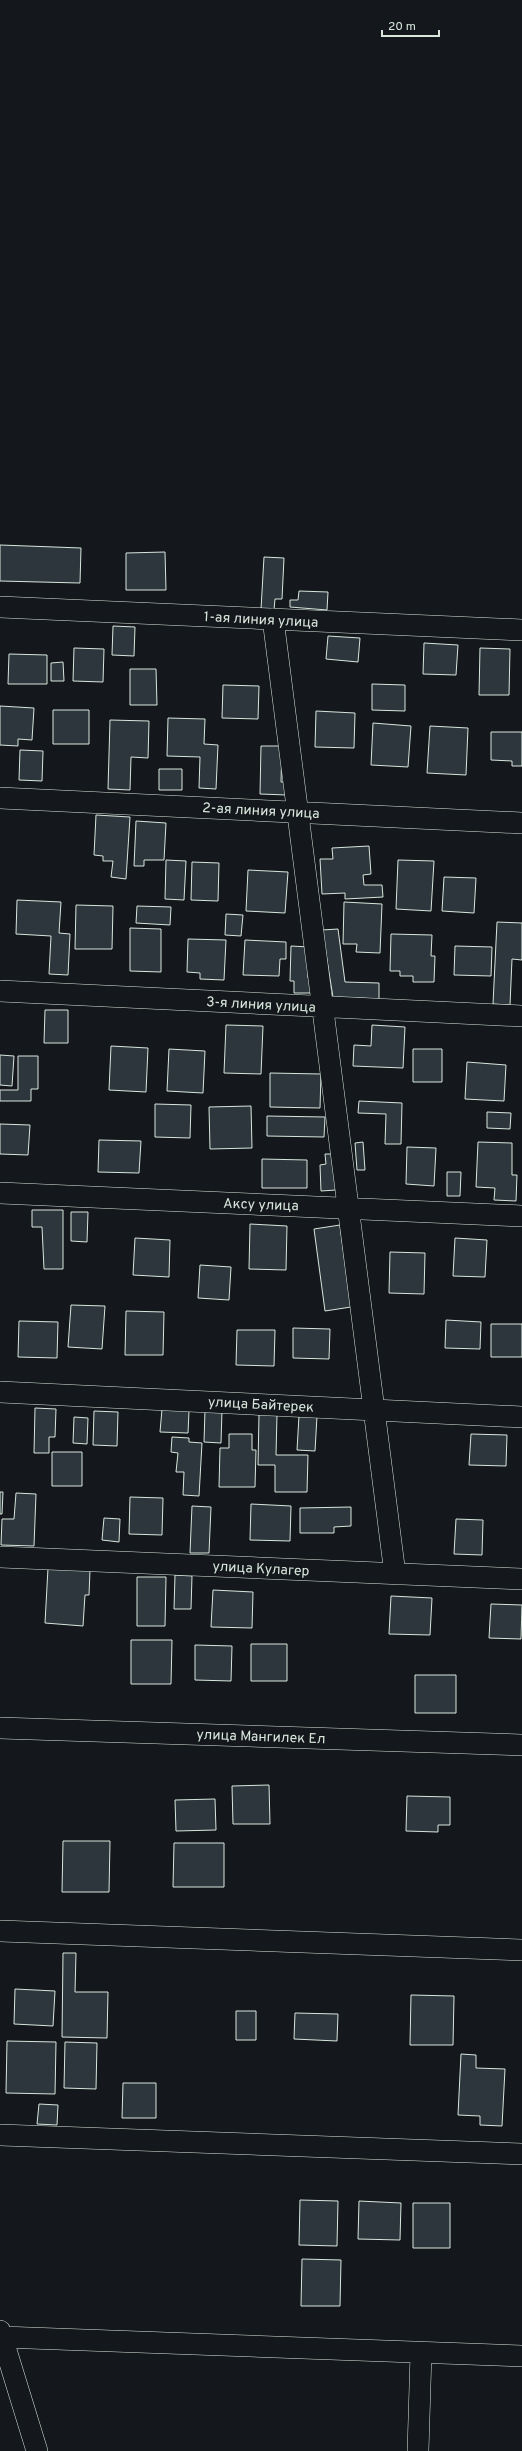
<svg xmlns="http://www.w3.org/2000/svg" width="522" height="2451" font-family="Overpass,sans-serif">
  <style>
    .building { fill: #2c363c; stroke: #d8e6dc }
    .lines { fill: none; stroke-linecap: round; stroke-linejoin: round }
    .minor-casing { stroke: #d8e6dc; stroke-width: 22 }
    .minor { stroke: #14181c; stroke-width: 21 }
    .labels { text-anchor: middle; stroke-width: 3; stroke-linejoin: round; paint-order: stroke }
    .street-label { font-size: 14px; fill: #d8e6dc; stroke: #14181c }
  </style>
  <rect width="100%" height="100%" fill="#14181c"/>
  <path class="building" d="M 0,545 L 81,548 L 80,583 L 0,581 Z
    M 165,552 L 166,590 L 126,590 L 126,553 Z
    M 264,557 L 284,558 L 282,599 L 275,599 L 274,610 L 261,609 Z
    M 299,591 L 328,592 L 327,610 L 290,607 L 290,600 L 298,600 Z
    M 113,626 L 135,627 L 134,656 L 112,655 Z
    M 328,636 L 360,638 L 358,662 L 326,659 Z
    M 424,643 L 458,645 L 456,675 L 423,674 Z
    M 74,648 L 104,649 L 103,682 L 73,681 Z
    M 480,648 L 510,649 L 509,695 L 479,695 Z
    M 9,654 L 47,655 L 47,684 L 8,684 Z
    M 63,662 L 64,681 L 51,681 L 51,663 Z
    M 130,669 L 156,669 L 157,705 L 130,705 Z
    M 372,684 L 405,685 L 405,711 L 372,710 Z
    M 223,685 L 259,686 L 258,719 L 222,718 Z
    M 0,706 L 34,708 L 32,740 L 18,739 L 18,746 L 0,745 Z
    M 53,710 L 89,710 L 89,744 L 53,744 Z
    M 316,711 L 355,713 L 354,748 L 315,747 Z
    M 168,718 L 205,719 L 204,744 L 218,745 L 216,789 L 199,788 L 200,757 L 167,756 Z
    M 110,720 L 149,721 L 148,758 L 131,757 L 130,790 L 108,789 Z
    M 373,723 L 411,726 L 408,767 L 371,765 Z
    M 430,726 L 468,728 L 466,775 L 427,773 Z
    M 491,732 L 522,732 L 522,766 L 512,766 L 512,761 L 491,760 Z
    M 261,746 L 282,746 L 281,782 L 288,782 L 287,795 L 260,794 Z
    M 20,750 L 43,751 L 42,781 L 19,780 Z
    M 159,769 L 182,769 L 182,790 L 159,790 Z
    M 96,815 L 130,817 L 126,879 L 111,877 L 113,861 L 103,861 L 103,856 L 94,855 Z
    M 136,821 L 166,823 L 164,860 L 144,860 L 144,866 L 134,866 Z
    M 369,846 L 371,874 L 363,875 L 364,885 L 382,885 L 383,897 L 345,899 L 345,893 L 322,894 L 320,859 L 333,859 L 332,848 Z
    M 166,860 L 186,861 L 184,900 L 165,899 Z
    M 398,860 L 434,861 L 431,911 L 396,909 Z
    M 192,862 L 219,863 L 218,901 L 191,900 Z
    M 248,870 L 288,872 L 285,913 L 246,911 Z
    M 444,877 L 476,878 L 474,913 L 442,911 Z
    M 17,900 L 61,902 L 59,933 L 70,934 L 68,975 L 49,974 L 51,936 L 16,934 Z
    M 344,902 L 382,904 L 380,953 L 356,952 L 357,944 L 343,944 Z
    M 76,905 L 113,906 L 112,949 L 75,949 Z
    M 137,906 L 171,907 L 170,925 L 136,923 Z
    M 226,914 L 243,915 L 241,936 L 225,935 Z
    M 497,922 L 522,923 L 522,960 L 512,959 L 510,1005 L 493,1004 Z
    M 130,928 L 161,929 L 161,972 L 130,971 Z
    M 338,929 L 345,982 L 379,983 L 379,999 L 333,997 L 322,930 Z
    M 391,934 L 432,935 L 431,956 L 435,956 L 434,982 L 413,982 L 413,976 L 400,976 L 400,971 L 390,971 Z
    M 188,939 L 226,940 L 224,980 L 200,979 L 200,973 L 187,972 Z
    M 245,940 L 286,942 L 286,959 L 280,959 L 279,976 L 243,975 Z
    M 291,946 L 309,947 L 308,978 L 312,979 L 312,993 L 294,993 L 294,981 L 290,981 Z
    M 455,946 L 492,947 L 491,976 L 454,975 Z
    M 45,1010 L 68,1010 L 68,1043 L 44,1043 Z
    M 226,1025 L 263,1026 L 261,1074 L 224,1073 Z
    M 372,1025 L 405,1027 L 403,1068 L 353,1066 L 354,1045 L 371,1046 Z
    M 111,1046 L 148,1048 L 146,1092 L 109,1090 Z
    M 169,1049 L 205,1051 L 203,1093 L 167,1091 Z
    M 413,1049 L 442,1049 L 442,1082 L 413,1082 Z
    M 0,1055 L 14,1056 L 12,1086 L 0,1085 Z
    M 18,1056 L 38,1056 L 38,1089 L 31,1089 L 31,1101 L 0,1101 L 0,1090 L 18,1090 Z
    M 467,1062 L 506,1065 L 504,1101 L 465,1099 Z
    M 270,1073 L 321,1074 L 320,1108 L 270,1107 Z
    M 359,1101 L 402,1103 L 401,1144 L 385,1144 L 386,1114 L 358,1113 Z
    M 155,1104 L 191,1105 L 190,1138 L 155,1137 Z
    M 251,1106 L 252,1148 L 210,1149 L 209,1107 Z
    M 487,1112 L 511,1113 L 510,1129 L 487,1128 Z
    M 267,1116 L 325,1117 L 324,1137 L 267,1136 Z
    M 0,1124 L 30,1125 L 28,1155 L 0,1154 Z
    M 99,1140 L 141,1141 L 139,1173 L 98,1172 Z
    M 363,1142 L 365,1170 L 357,1170 L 355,1143 Z
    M 478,1142 L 512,1143 L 512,1175 L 517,1175 L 516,1201 L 494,1200 L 495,1188 L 476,1187 Z
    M 407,1147 L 436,1148 L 434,1186 L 406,1184 Z
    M 325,1154 L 334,1154 L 336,1190 L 321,1191 L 320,1165 L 326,1164 Z
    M 262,1159 L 307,1160 L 307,1188 L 262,1188 Z
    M 447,1172 L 461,1172 L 460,1196 L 447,1196 Z
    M 32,1210 L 63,1210 L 63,1269 L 44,1269 L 42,1227 L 32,1227 Z
    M 71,1212 L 88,1212 L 87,1242 L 71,1241 Z
    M 250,1224 L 287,1226 L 286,1270 L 249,1269 Z
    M 340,1225 L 351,1307 L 325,1311 L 314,1229 Z
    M 135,1238 L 170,1240 L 169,1277 L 133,1275 Z
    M 455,1238 L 487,1240 L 485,1277 L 453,1276 Z
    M 390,1252 L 425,1253 L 424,1294 L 389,1293 Z
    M 200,1265 L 231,1267 L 229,1300 L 198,1298 Z
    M 71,1305 L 105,1306 L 102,1349 L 68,1347 Z
    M 126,1311 L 164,1312 L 163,1355 L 125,1355 Z
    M 446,1320 L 481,1322 L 480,1349 L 445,1348 Z
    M 19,1321 L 58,1322 L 57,1358 L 18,1357 Z
    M 491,1324 L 522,1324 L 522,1357 L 491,1357 Z
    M 293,1328 L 330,1329 L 329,1359 L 293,1358 Z
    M 237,1330 L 275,1330 L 274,1366 L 236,1365 Z
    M 35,1408 L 56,1409 L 55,1437 L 49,1437 L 49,1453 L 34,1453 Z
    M 162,1409 L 189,1411 L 188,1433 L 160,1432 Z
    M 205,1410 L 222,1410 L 221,1443 L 204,1442 Z
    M 94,1411 L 118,1412 L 117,1446 L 93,1445 Z
    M 259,1414 L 277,1415 L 276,1455 L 308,1455 L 307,1492 L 275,1492 L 275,1465 L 258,1465 Z
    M 299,1416 L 317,1416 L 315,1451 L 297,1450 Z
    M 74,1417 L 88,1418 L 87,1444 L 73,1443 Z
    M 229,1434 L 252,1434 L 252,1450 L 256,1450 L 255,1487 L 219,1487 L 220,1448 L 229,1448 Z
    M 471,1434 L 507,1435 L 506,1466 L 469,1465 Z
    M 172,1437 L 189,1438 L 189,1442 L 202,1443 L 199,1496 L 183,1495 L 184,1472 L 176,1472 L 178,1453 L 171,1452 Z
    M 52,1452 L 82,1452 L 82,1486 L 52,1486 Z
    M 0,1492 L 3,1492 L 2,1514 L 0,1514 Z
    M 16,1493 L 36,1494 L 34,1546 L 1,1545 L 2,1519 L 14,1519 Z
    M 130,1497 L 163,1498 L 162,1535 L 129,1534 Z
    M 251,1504 L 291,1506 L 290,1541 L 250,1540 Z
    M 192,1506 L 211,1507 L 209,1553 L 190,1553 Z
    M 351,1507 L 351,1526 L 334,1527 L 334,1533 L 300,1533 L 300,1508 Z
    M 104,1518 L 120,1519 L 119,1542 L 102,1540 Z
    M 456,1519 L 483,1520 L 482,1555 L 454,1554 Z
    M 48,1568 L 90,1570 L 89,1595 L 85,1595 L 83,1626 L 45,1623 Z
    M 175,1575 L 192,1576 L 191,1609 L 174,1609 Z
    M 137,1577 L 166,1577 L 165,1626 L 137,1626 Z
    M 213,1590 L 253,1592 L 252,1628 L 211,1627 Z
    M 391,1596 L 432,1598 L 430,1635 L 389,1634 Z
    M 491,1604 L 522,1605 L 521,1639 L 489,1638 Z
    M 131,1640 L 172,1640 L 171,1684 L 131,1684 Z
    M 251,1644 L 287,1644 L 287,1681 L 251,1681 Z
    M 195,1645 L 232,1646 L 231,1681 L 195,1680 Z
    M 415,1675 L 456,1675 L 456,1713 L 415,1713 Z
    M 269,1785 L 270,1824 L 233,1824 L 232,1786 Z
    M 407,1796 L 450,1797 L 450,1825 L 438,1825 L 438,1832 L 406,1831 Z
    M 215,1799 L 216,1830 L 176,1831 L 175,1800 Z
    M 63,1841 L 110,1841 L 109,1892 L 62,1892 Z
    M 174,1843 L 224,1843 L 224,1887 L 173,1887 Z
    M 63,1953 L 76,1953 L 75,1992 L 108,1992 L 107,2038 L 62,2037 Z
    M 15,1989 L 55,1991 L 53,2026 L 14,2024 Z
    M 411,1995 L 454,1996 L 453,2045 L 410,2045 Z
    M 236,2011 L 256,2011 L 256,2040 L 236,2040 Z
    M 295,2013 L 338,2014 L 337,2041 L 294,2039 Z
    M 7,2041 L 56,2042 L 55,2094 L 6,2093 Z
    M 65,2042 L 97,2043 L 96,2089 L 64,2088 Z
    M 461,2054 L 476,2055 L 476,2068 L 505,2069 L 502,2126 L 480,2125 L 480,2116 L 458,2115 Z
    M 123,2083 L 156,2083 L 156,2118 L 122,2118 Z
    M 39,2104 L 58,2105 L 57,2125 L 37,2124 Z
    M 300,2200 L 338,2201 L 337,2246 L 299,2245 Z
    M 359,2201 L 401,2203 L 400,2240 L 358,2239 Z
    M 413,2203 L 450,2203 L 450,2248 L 413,2248 Z
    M 302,2259 L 341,2260 L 340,2306 L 301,2306 Z"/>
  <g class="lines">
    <g class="minor-casing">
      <path id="minor" d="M 0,607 L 522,630
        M 273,619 L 395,1574
        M 0,798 L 522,823
        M 0,991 L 522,1016
        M 0,1193 L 522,1216
        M 0,1392 L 522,1417
        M 0,1557 L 522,1579
        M 0,1728 L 522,1745
        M 0,1931 L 522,1950
        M 0,2135 L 522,2154
        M 0,2331 L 2,2337 L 522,2356
        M 2,2337 L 37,2451
        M 418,2451 L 421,2353"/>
    </g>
    <use href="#minor" class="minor"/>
  </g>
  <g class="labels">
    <g class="street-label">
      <text transform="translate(261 619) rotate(3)" y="5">1-ая линия улица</text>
      <text transform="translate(261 810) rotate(3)" y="5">2-ая линия улица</text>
      <text transform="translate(261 1004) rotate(3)" y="5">3-я линия улица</text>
      <text transform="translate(261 1204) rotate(2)" y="5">Аксу улица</text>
      <text transform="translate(261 1404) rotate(3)" y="5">улица Байтерек</text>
      <text transform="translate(261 1568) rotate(3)" y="5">улица Кулагер</text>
      <text transform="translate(261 1736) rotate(2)" y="5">улица Мангилек Ел</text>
    </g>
  </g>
  <path d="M382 30v6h57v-6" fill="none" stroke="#d8e6dc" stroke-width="2"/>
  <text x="388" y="30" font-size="12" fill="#d8e6dc" stroke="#14181c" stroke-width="3" paint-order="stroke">20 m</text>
</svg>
